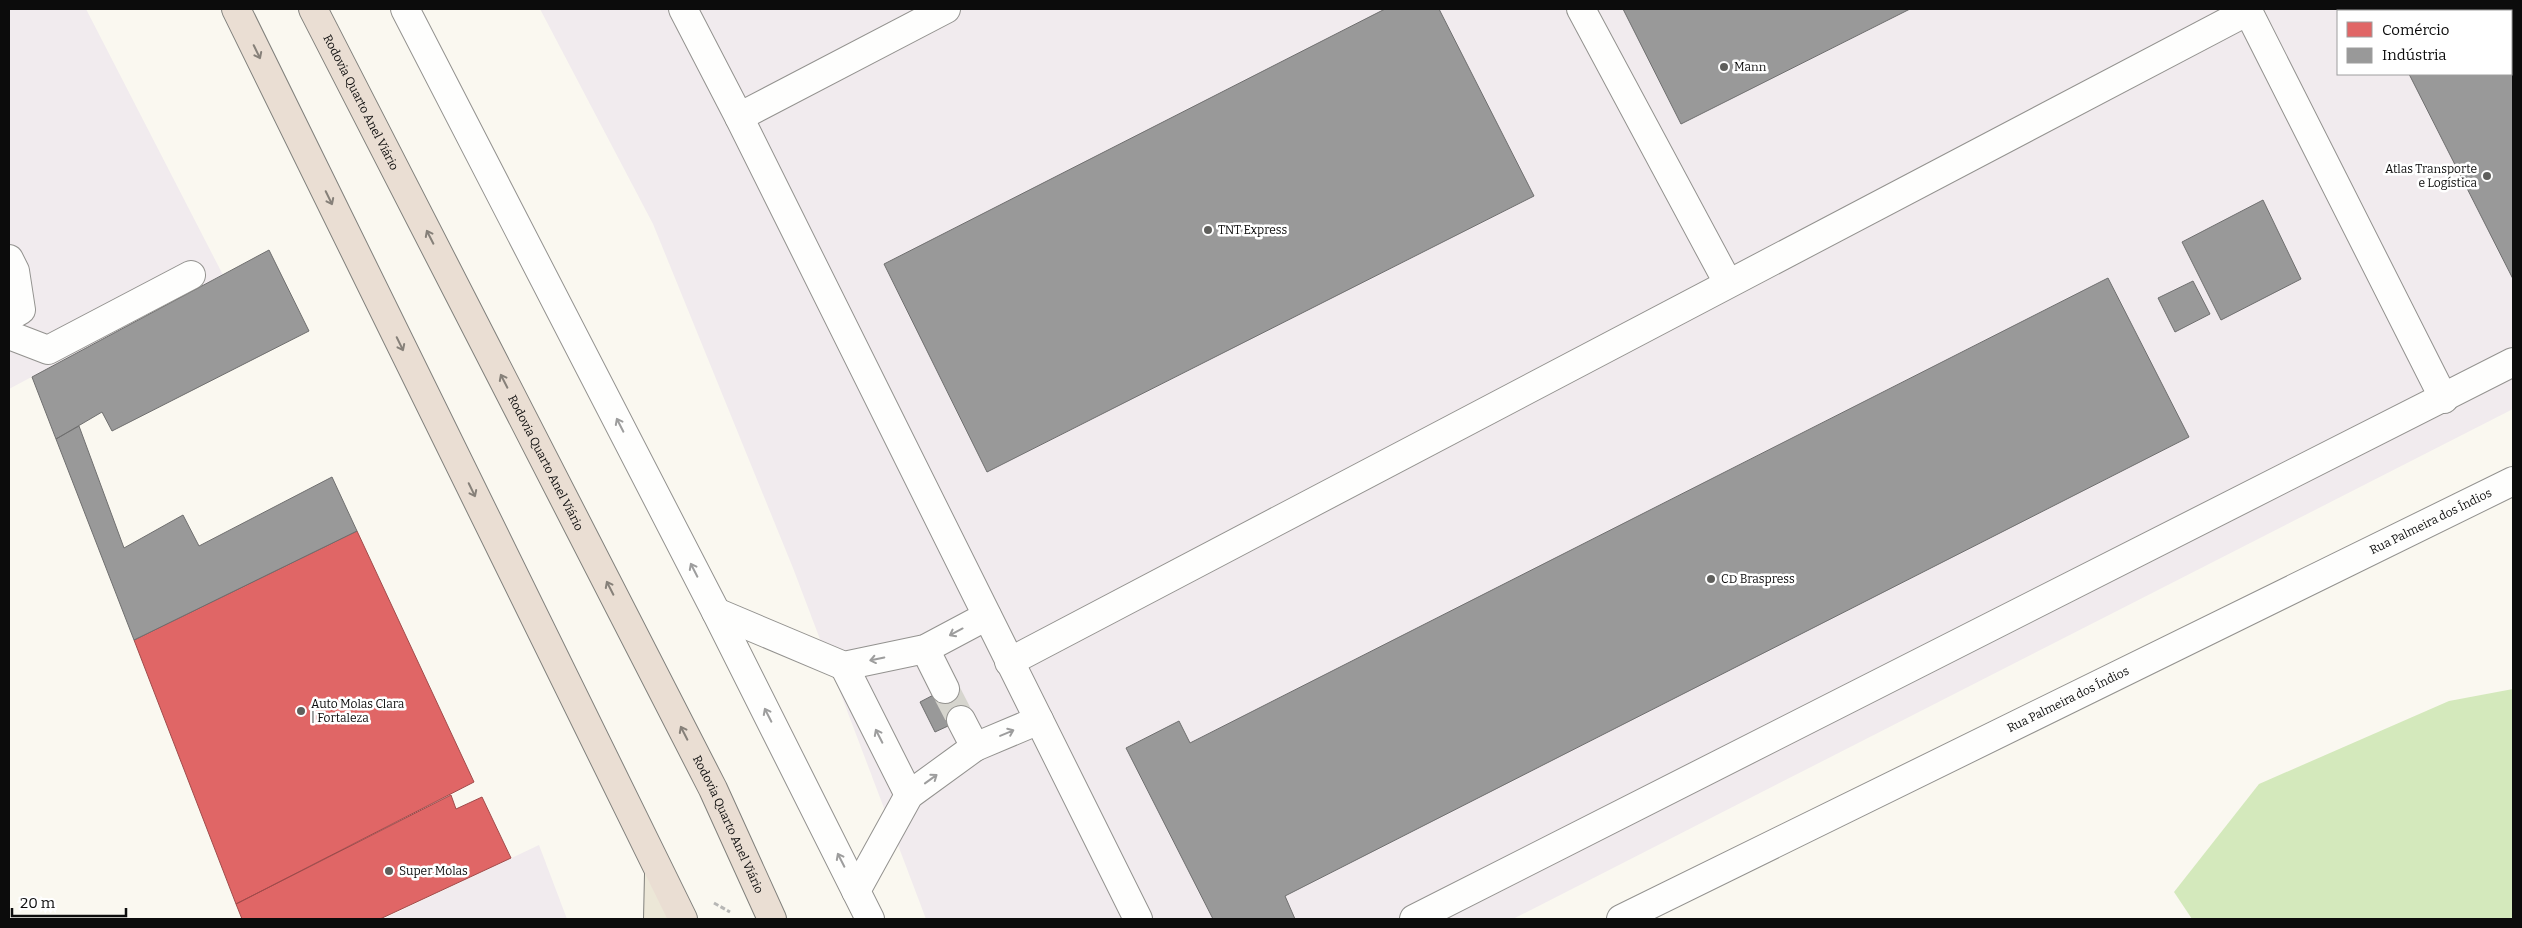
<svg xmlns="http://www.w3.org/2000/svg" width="2522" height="928" font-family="Bitter,serif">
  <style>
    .industrial { fill: #f1ebee; fill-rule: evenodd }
    .forest { fill: #d4e9bc }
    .shops { fill: #e06666; stroke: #a04b4b }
    .industry { fill: #999; stroke: #6f6f6f }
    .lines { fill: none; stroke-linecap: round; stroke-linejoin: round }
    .minor-tunnel { stroke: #d6d5ce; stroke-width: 28; stroke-dasharray: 28 14; stroke-linecap: butt }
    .minor-casing { stroke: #93928f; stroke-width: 30 }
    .major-casing { stroke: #80807c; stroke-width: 30 }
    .highway-casing { stroke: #80807c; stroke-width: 30 }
    .path { stroke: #b7b7b5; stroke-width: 3; stroke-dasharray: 5 2.5; stroke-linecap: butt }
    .minor { stroke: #fefefd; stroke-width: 28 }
    .major { stroke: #ece7d7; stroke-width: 28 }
    .highway { stroke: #eaded3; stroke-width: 28 }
    .oneway { stroke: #868079 }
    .oneway2 { stroke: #9d9d9d }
    .poi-dot { fill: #5f5f5c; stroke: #fff; stroke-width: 2 }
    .labels { text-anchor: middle; stroke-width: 5; stroke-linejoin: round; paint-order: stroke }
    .poi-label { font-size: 12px; fill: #0c0c0c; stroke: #fff; text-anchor: start }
    .street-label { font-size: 12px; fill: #0c0c0c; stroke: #fff }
  </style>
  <rect width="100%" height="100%" fill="#faf8f0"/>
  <path class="industrial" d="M 9,9 L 86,9 L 223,275 L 9,389 Z
    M 540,9 L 2513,9 L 2513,409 L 1513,919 L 926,919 L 793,568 L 653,224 ZM 2338,11 L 2511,11 L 2511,74 L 2338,74 Z
    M 539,845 L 567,919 L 383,919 Z"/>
  <path class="forest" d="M 2513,689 L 2513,919 L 2192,919 L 2174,892 L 2259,784 L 2449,701 Z"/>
  <path class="shops" d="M 357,531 L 474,782 L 236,904 L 134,640 Z
    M 451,795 L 456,809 L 482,797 L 511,858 L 380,919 L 242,919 L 236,904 Z"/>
  <path class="industry" d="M 1385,9 L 1439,9 L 1534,196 L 987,472 L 884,264 Z
    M 1623,9 L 1910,9 L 1681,124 Z
    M 2376,9 L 2513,9 L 2513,279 L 2409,74 L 2511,74 L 2511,11 L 2377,11 Z
    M 2263,200 L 2301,279 L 2221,320 L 2182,242 Z
    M 269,250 L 309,331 L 112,431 L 102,412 L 56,439 L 32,377 Z
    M 2108,278 L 2189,437 L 1285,896 L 1295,919 L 1213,919 L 1126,748 L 1179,721 L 1190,743 Z
    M 2193,281 L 2210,314 L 2175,332 L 2158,298 Z
    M 79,426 L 124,548 L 183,515 L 199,546 L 332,477 L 357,531 L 134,640 L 56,439 Z
    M 945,689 L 957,691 L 966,709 L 961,720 L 935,732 L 920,702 Z"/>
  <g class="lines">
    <path class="minor-tunnel" d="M 945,689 L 961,720"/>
    <g class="minor-casing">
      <g id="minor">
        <path d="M 405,9 L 716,612 L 870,919"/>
        <path d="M 683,9 L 739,117 L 1138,919"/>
        <path d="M 1581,9 L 1728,283"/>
        <path d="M 2247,9 L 2444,399"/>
        <path d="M 739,117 L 946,9"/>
        <path d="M 9,259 L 15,271 L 21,310 L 9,317"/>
        <path d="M 9,335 L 48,350 L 191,275"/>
        <path d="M 716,612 L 844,666 L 925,649 L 987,616"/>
        <path d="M 925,649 L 945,689"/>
        <path d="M 1009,662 L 2248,11"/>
        <path d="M 844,666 L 909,795"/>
        <path d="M 975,747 L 1039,720"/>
        <path d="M 856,891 L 909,795 L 975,747 L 961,720"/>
        <path d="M 1414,919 L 2513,362"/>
        <path id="s1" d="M 1621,919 L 2513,481"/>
      </g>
    </g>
    <g class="major-casing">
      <path id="major" d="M 658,919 L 659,874"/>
    </g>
    <g class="highway-casing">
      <g id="highway">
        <path d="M 236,9 L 683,919"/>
        <path id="s2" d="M 313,9 L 713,789 L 772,919"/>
      </g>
    </g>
    <path class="path" d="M 714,903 L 730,912"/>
    <use href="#minor" class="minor"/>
    <use href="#major" class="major"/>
    <use href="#highway" class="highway"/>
  </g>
  <defs><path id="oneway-shaft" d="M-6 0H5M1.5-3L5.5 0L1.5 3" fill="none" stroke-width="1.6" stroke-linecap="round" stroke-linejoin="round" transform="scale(1.25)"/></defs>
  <g class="oneway">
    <use href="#oneway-shaft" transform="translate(257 52) rotate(64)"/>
    <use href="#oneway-shaft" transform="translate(329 198) rotate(64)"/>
    <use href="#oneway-shaft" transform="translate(430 237) rotate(-117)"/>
    <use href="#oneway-shaft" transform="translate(400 344) rotate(64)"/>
    <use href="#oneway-shaft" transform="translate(504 381) rotate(-117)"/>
    <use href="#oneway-shaft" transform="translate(472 490) rotate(64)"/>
    <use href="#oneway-shaft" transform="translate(610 588) rotate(-117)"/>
    <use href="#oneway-shaft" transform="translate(684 733) rotate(-117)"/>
  </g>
  <g class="oneway2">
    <use href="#oneway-shaft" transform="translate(620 425) rotate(-117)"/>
    <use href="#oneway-shaft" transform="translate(694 570) rotate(-117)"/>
    <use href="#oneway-shaft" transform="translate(956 632) rotate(152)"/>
    <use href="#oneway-shaft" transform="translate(877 659) rotate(168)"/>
    <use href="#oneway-shaft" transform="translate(768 715) rotate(-117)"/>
    <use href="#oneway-shaft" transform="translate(1007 733) rotate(-23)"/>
    <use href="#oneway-shaft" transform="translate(879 736) rotate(-117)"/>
    <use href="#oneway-shaft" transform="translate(931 779) rotate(-36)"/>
    <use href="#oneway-shaft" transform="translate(841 860) rotate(-117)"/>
  </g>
  <g class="poi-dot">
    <circle cx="1724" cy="67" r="5"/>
    <circle cx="2487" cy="176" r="5"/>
    <circle cx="1208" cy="230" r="5"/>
    <circle cx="1711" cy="579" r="5"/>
    <circle cx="301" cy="711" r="5"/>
    <circle cx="389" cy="871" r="5"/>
  </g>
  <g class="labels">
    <g class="poi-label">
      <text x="1734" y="71">Mann</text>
      <text x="2477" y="173" text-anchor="end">Atlas Transporte<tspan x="2477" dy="14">e Logística</tspan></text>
      <text x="1218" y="234">TNT Express</text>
      <text x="1721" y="583">CD Braspress</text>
      <text x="311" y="708">Auto Molas Clara<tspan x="311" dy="14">| Fortaleza</tspan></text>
      <text x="399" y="875">Super Molas</text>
    </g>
    <g class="street-label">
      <text dy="4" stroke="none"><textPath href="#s2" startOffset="105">Rodovia Quarto Anel Viário</textPath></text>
      <text dy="4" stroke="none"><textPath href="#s2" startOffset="510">Rodovia Quarto Anel Viário</textPath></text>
      <text dy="4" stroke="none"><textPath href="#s1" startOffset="902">Rua Palmeira dos Índios</textPath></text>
      <text dy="4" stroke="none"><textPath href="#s1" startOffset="498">Rua Palmeira dos Índios</textPath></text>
      <text dy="4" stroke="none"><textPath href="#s2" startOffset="915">Rodovia Quarto Anel Viário</textPath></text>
    </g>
  </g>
  <rect width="2522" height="928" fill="none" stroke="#0c0c0c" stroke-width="20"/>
  <rect x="2337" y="10" width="175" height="65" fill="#ffffff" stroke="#9e9e9e"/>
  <rect x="2347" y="22" width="25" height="15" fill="#e06666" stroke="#9e9e9e"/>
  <text x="2382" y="35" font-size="15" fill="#0c0c0c">Comércio</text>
  <rect x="2347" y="48" width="25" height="15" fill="#999999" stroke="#9e9e9e"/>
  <text x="2382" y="60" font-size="15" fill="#0c0c0c">Indústria</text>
  <path d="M12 908v8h114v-8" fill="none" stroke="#0c0c0c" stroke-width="2.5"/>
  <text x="20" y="908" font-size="15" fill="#0c0c0c" stroke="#ffffff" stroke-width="4" paint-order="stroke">20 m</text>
</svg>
